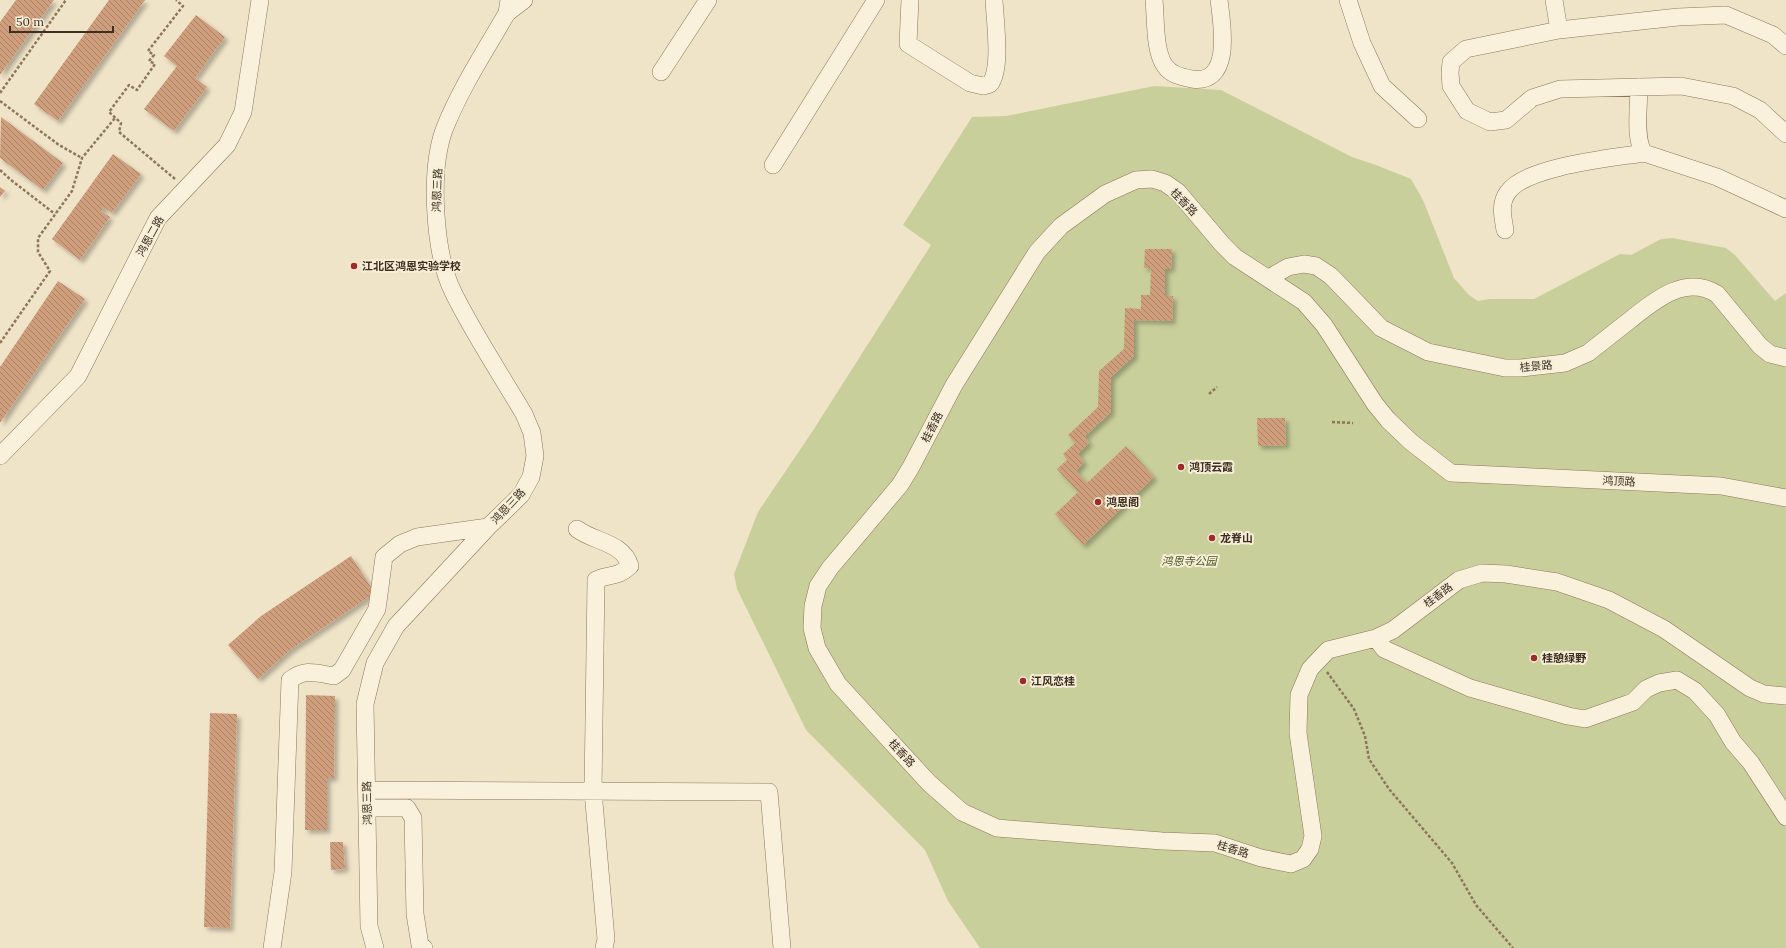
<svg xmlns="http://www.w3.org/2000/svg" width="1786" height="948" font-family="Lora,'Noto Sans SC',serif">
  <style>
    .park { fill: #c9cf9b }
    .building { fill: url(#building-back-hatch); filter: url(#shadow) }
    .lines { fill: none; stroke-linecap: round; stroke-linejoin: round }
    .minor-casing { stroke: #8d765c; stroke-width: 18 }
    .path { stroke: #8d765c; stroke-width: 2.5; stroke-dasharray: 3 2; stroke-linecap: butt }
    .minor { stroke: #faf1dc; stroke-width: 17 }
    .poi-dot { fill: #9e2a2b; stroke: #f7eed8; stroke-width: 1.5 }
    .labels { text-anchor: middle; stroke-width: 4; stroke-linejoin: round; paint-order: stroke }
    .street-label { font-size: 11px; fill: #3d2e20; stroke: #f7eed8 }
    .poi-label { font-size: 11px; font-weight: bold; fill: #3d2e20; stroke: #f7eed8; text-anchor: start }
    .park-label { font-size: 11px; font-style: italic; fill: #4d5a26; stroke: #f7eed8 }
  </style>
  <defs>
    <pattern id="building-back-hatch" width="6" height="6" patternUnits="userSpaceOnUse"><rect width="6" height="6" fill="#cf9f7d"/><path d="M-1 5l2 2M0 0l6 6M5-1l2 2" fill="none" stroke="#a98266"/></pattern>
    <filter id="shadow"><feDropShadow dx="3.5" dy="3.5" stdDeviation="2" flood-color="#0004"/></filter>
  </defs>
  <rect width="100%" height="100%" fill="#f0e4c8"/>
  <path class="park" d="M 1154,86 L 1221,90 L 1352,157 L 1376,165 L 1411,179 L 1423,200 L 1454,278 L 1469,295 L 1478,301 L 1489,299 L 1534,299 L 1620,254 L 1631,255 L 1661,239 L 1672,238 L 1726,248 L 1735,255 L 1775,301 L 1786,293 L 1786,948 L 980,948 L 948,901 L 925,850 L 806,730 L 737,589 L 734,574 L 758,512 L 812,432 L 931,245 L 903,225 L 972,117 L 1006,116 Z"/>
  <path class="building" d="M 16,0 L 54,0 L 0,75 L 0,22 Z
    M 109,0 L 145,0 L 58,121 L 34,104 Z
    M 196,15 L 225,37 L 195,78 L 207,87 L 174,131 L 144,109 L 177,66 L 164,56 Z
    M 1,117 L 63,163 L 43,190 L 0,158 Z
    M 113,154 L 141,174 L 112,213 L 104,207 L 101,211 L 110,217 L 80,260 L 52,239 Z
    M 0,187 L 5,191 L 0,197 Z
    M 1145,249 L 1172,249 L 1171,269 L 1165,269 L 1165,296 L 1173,296 L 1172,321 L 1134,320 L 1134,356 L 1111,377 L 1111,412 L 1085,436 L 1089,443 L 1078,454 L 1084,462 L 1076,471 L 1087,483 L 1126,446 L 1154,477 L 1083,545 L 1055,514 L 1078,492 L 1057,469 L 1067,460 L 1063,454 L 1075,443 L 1068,435 L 1098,407 L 1099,371 L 1124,349 L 1125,308 L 1141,309 L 1141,295 L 1150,295 L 1151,268 L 1144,268 Z
    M 58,281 L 85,299 L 0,423 L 0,367 Z
    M 1257,418 L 1285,418 L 1286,445 L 1258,446 Z
    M 351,556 L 375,593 L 290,650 L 258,679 L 228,645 L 261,616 Z
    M 306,695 L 335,696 L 334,778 L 327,778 L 327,830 L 305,830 Z
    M 210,713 L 237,714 L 230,928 L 204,927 Z
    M 330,842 L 343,842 L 345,869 L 331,870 Z"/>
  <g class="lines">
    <g class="minor-casing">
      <path id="minor" d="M 910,0 L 908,44 L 970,83 L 983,86 L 990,84 C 1002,69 995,21 994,0
        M 1154,0 C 1156,19 1154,51 1165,66 C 1171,75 1182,77 1192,79 C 1233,85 1222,24 1219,0
        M 1348,0 L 1362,43 L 1382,86 L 1418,119
        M 1554,0 L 1559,30
        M 507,13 L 524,0
        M 1786,46 L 1773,35 L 1726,15 L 1678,17 L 1559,30 L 1466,49 L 1451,62 L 1450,73 L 1451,86 L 1467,111 L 1490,122 L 1506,120 L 1532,98 L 1560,89 L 1681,86 L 1733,96 L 1760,110 L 1786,134
        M 661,72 L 708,0
        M 1639,87 C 1639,104 1634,140 1644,153 L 1717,177 L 1786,209
        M 773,165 L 876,0
        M 1505,230 C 1503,217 1499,204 1508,192 C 1526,166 1613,158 1644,153
        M 1269,278 L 1288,267 L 1304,264 L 1316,266 L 1331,276 L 1381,328 L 1428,352 L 1505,368 L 1521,368 L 1565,363 L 1588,353 C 1602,342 1616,331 1630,320 C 1654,301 1685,274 1717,294 L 1760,346 L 1770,354 L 1786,358
        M 0,456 L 78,376 L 158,218 L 227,145 L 243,112 L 260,0
        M 1786,498 L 1721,486 L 1451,473 L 1411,442 L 1388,420 L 1375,404 L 1324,325 L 1304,302 L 1235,257 L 1222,244 L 1178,192 L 1165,183 L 1152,179 L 1136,180 L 1105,194 L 1061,226 L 1037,252 L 954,385 L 911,467 L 900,485 L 830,568 L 818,586 L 813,606 L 812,628 L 817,648 L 838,684 L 929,783 L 962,812 L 997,828 L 1162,841 L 1215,843 L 1261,858 L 1291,864 L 1303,859 L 1310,849 L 1313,836 L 1298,733 L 1299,695 L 1310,669 L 1328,650 L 1376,638 L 1393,630 L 1459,580 L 1482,573 L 1506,574 L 1557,582 L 1609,600 L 1664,629 L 1750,688 L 1764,694 L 1786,696
        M 577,529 C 594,542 623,542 630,566 C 616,579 609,573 596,580 L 593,791 L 606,939 L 604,948
        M 1376,638 L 1384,649 L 1470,688 L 1568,716 L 1585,719 L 1633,702 L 1646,689 L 1659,683 L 1677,680 L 1695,691 L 1717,715 L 1733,742 L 1751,763 L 1786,817
        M 367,790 L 769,792 L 782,948
        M 367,808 L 407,808 L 413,818 L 415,914 L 420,945 L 424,948
        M 272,948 L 283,872 L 290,680 C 305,668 316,673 334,676 L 342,670 L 377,609 L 384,557 L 400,544 L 417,537 L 488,527
        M 375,948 L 369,926 L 365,704 L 375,663 L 396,626 L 488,527 L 521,495 L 531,477 L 535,456 L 532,433 L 524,414 C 501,375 474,334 454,294 C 434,255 429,172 444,130 C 460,89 485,51 507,13 L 509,0"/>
    </g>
    <path class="path" d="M 0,93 L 66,0
      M 0,101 L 59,145 L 82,158
      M 0,170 L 11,180 L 55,214
      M 175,179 L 119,132 L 121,123 L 109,112 L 129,85 L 137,90 L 155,64 L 149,61 L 154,55 L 148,51 L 183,6 L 176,0
      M 0,343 L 50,271 L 38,252 L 38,238 L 72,191 L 82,158 L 115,118
      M 1209,394 L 1217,387
      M 1332,422 L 1353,423
      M 1327,672 L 1354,709 L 1365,736 L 1369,759 L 1389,789 L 1452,863 L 1476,905 L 1513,948"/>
    <use href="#minor" class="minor"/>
  </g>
  <g class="poi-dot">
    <circle cx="354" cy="266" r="4"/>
    <circle cx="1181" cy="467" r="4"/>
    <circle cx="1098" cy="502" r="4"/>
    <circle cx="1212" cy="538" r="4"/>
    <circle cx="1534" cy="658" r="4"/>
    <circle cx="1023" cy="681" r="4"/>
  </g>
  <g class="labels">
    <g class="street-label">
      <text transform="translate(437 190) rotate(-88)" y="4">鸿恩三路</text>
      <text transform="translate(1184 202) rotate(46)" y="4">桂香路</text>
      <text transform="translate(150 236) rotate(-61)" y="4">鸿恩二路</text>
      <text transform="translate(1536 366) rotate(-5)" y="4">桂景路</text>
      <text transform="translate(932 427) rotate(-63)" y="4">桂香路</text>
      <text transform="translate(1619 481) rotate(3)" y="4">鸿顶路</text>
      <text transform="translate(508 506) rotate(-47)" y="4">鸿恩三路</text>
      <text transform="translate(1438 595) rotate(-37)" y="4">桂香路</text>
      <text transform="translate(902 753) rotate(48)" y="4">桂香路</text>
      <text transform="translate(367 803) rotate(-91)" y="4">鸿恩三路</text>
      <text transform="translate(1233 849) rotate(17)" y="4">桂香路</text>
    </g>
    <g class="poi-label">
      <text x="362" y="270">江北区鸿恩实验学校</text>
      <text x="1189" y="471">鸿顶云霞</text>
      <text x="1106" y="506">鸿恩阁</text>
      <text x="1220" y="542">龙脊山</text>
      <text x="1542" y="662">桂憩绿野</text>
      <text x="1031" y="685">江风恋桂</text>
    </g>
    <g class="park-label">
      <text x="1189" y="565">鸿恩寺公园</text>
    </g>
  </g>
  <path d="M10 26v6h103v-6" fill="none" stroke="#3d2e20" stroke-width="2"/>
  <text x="16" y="26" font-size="12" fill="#3d2e20" stroke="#f7eed8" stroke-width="3" paint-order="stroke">50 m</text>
</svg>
